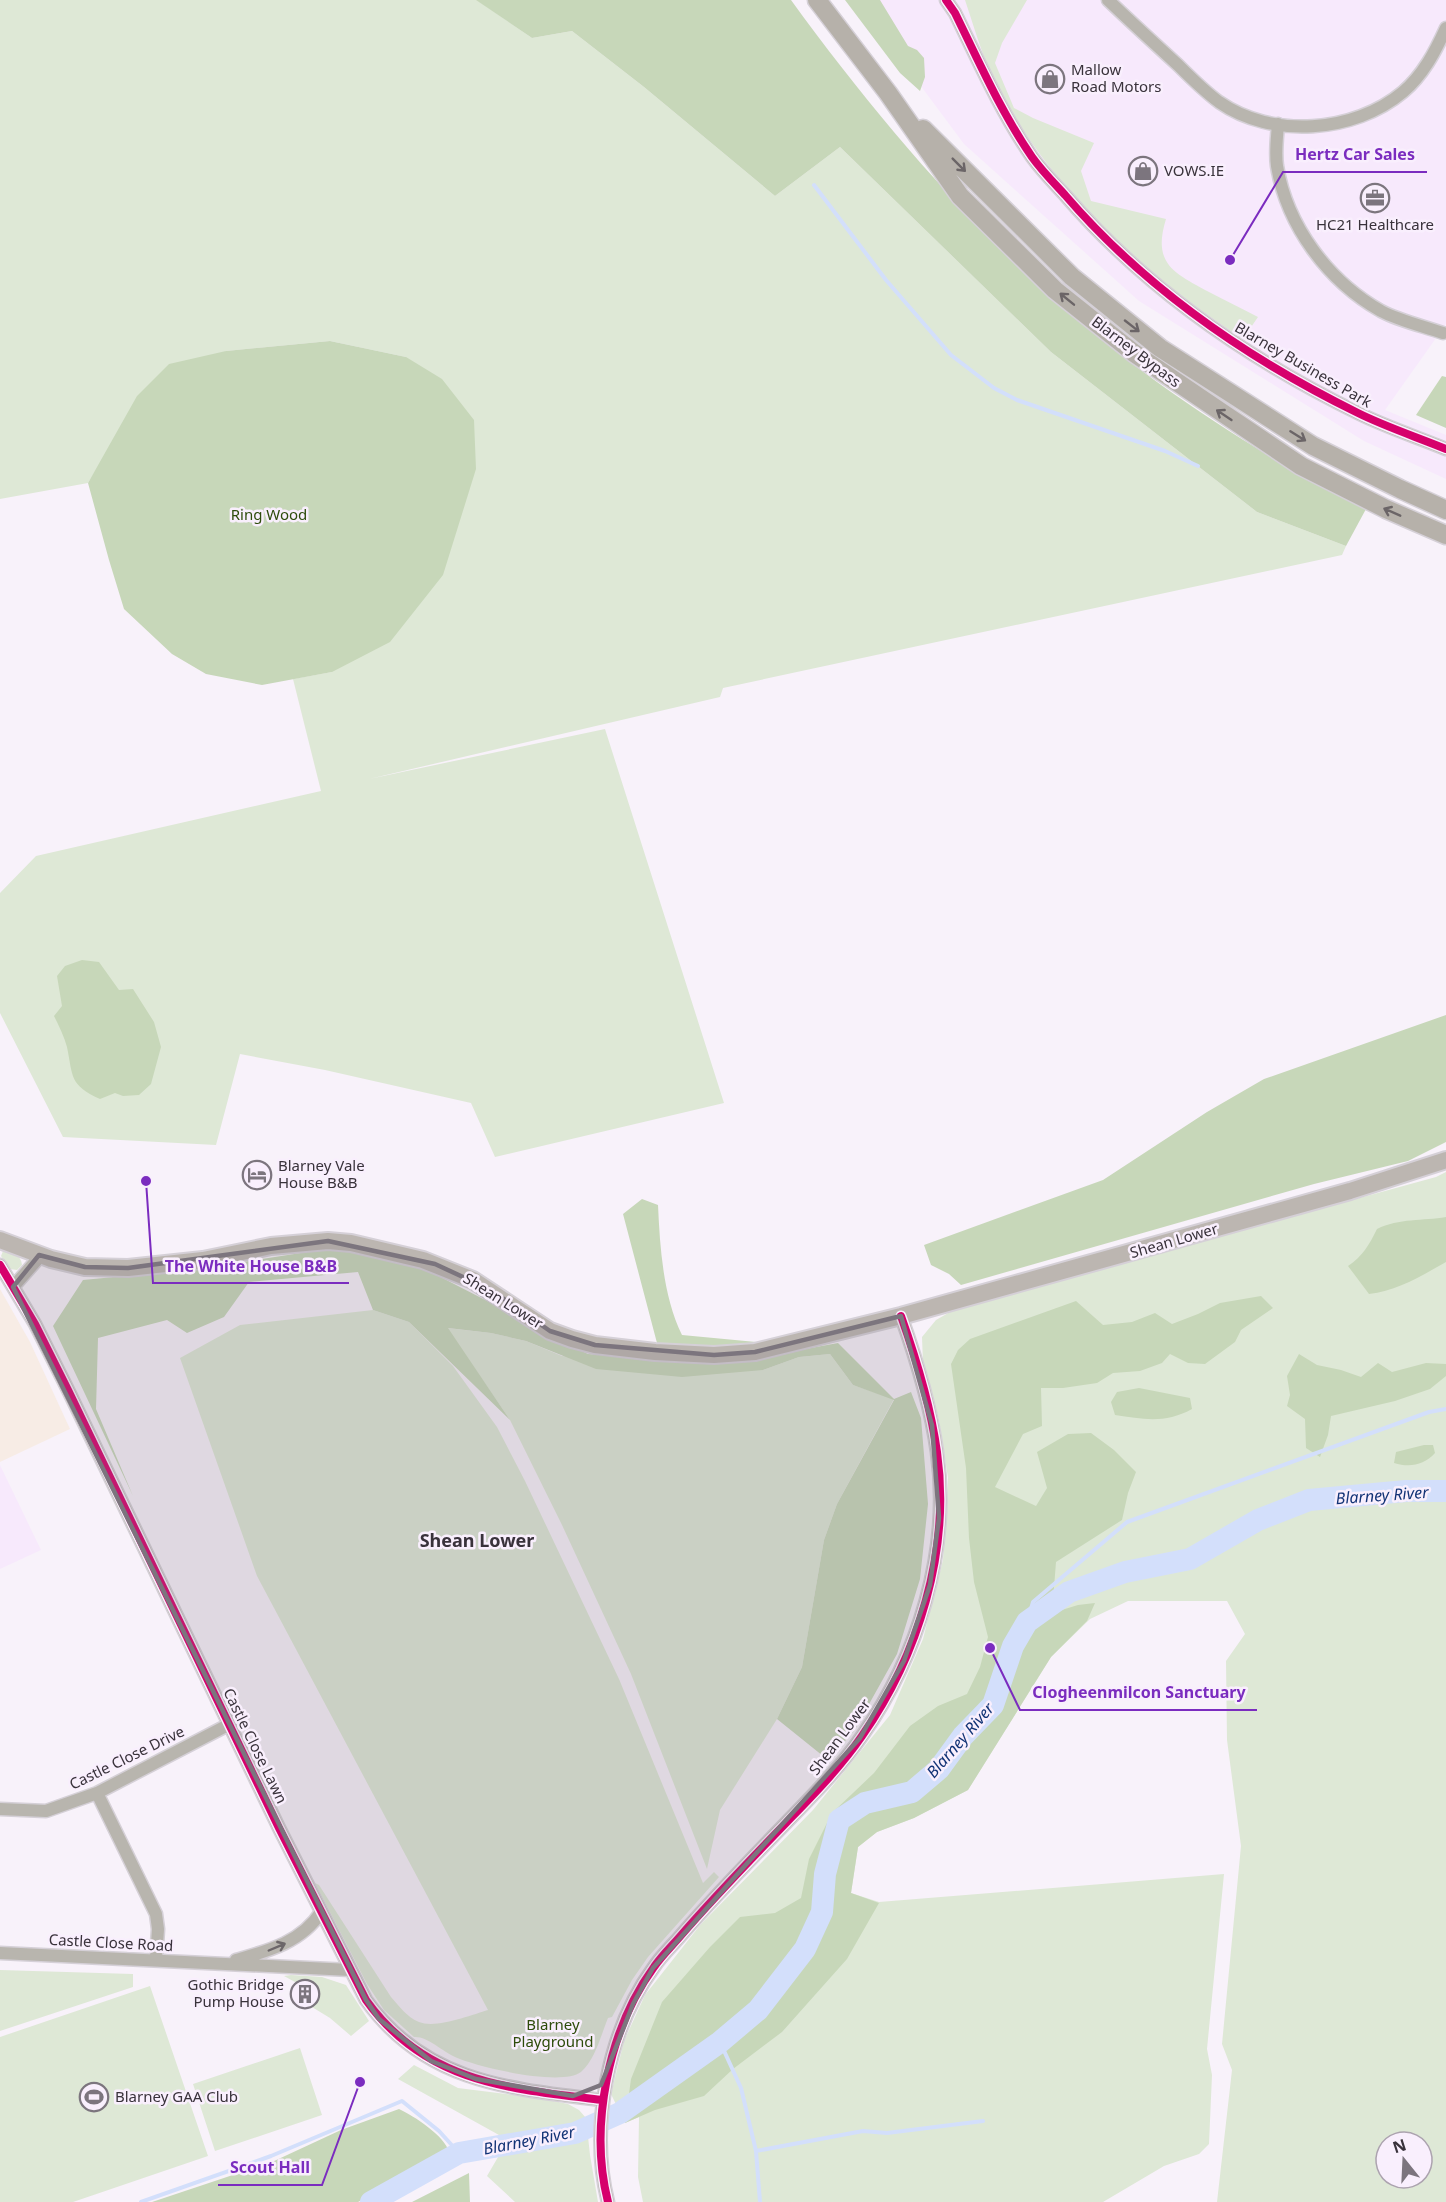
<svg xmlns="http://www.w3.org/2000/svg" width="1446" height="2202" font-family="'Noto Sans',sans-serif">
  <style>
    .built { fill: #f7e9fc }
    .education { fill: #f7ece5 }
    .green { fill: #dee8d6; fill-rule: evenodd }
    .forest { fill: #c7d7b9 }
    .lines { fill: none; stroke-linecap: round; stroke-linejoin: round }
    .stream { stroke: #d3dffb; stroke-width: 4 }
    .river { stroke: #d3dffb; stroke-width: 22 }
    .minor-casing { stroke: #d5d0d7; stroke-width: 15 }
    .major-casing { stroke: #d5d0d7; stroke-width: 20 }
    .highway-casing { stroke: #d5d0d7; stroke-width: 21 }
    .minor { stroke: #b8b5ae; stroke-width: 12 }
    .major { stroke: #bcb6b1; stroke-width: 16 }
    .highway { stroke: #b6b1aa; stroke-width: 18 }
    .cycleway-casing { stroke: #f9effd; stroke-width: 11 }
    .cycleway { stroke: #d6006c; stroke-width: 8 }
    .oneway { stroke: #6b6567 }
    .oneway2 { stroke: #6c6669 }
    .marked { fill: #7c757e; fill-opacity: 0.2; stroke: #7c757e; stroke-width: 4.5; stroke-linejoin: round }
    .labels { text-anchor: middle; stroke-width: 5; stroke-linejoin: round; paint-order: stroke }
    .poi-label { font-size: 15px; fill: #39323b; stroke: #f9effd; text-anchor: start }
    .street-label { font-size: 15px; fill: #39323b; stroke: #f9effd }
    .park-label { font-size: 15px; fill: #2e4c0b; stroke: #f9effd }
    .water-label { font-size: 16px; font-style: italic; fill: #123376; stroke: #f9effd }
    .quarter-label { font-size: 18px; font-weight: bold; fill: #39323b; stroke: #f9effd }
    .leader { fill: none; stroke: #7b2cbf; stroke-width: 2 }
    .callout-dot { fill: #7b2cbf; stroke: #f9effd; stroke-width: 2 }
    .callout-label { font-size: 16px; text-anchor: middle; font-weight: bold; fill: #7b2cbf; stroke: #f9effd; stroke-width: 5; stroke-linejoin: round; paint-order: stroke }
  </style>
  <rect width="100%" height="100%" fill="#f8f2fa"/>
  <path class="built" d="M 872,0 L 1446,0 L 1446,324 L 1385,410 L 1446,435 L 1446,479 L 1364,441 L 1139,301 L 964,144 L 900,58 Z
    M 0,1465 L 41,1550 L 0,1569 Z"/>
  <path class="education" d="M 0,1289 L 30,1342 L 70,1429 L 0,1462 Z"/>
  <path class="green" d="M 0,0 L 477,0 L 532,38 L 572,31 L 644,87 L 775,196 L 840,147 L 1051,352 L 1257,512 L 1346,546 L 1342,555 L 723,688 L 720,697 L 369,779 L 605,729 L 724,1103 L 495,1157 L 471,1103 L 325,1070 L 240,1054 L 216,1145 L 63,1137 L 0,1013 L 0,893 L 36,856 L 321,791 L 293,679 L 332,672 L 406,357 L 330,341 L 226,351 L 113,442 L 88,483 L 0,499 Z
    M 965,0 L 1027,0 L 1002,43 L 995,63 L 1014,108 L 1033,118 L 1094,143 L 1081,171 L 1091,201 L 1166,219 C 1152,264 1174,273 1209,292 C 1225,300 1242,309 1258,317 L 1243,339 C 1146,276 1054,192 999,90 C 984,62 975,30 965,0 Z
    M 1446,1172 L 1446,2202 L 1217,2202 L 1232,2070 L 1222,2044 L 1241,1846 L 1227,1740 L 1226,1661 L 1245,1634 L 1227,1601 L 1128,1601 L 1090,1619 L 1051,1657 L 968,1790 L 914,1818 L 877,1832 L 858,1847 L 851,1893 L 879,1902 L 1224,1874 L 1207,2049 L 1212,2075 L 1209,2144 L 1199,2154 L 1164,2166 L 1103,2202 L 643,2202 L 638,2177 L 639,2117 L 625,2123 L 611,2094 L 624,2041 L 645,1995 L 701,1924 L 813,1810 L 890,1715 L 923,1639 L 943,1560 L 948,1478 L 939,1420 L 923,1364 L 922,1337 L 936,1320 L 957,1308 L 1436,1177 ZM 1386,2142 L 1422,2142 L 1422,2178 L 1386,2178 Z
    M 3,1251 C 13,1254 21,1254 22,1265 L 17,1270 L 10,1269 L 1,1256 Z
    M 373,1310 L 409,1322 L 453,1366 L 497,1427 L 525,1481 L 619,1679 L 703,1883 L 714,1872 L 719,1877 L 648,1957 L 632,1980 L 612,2017 L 608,2018 C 601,2035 595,2060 581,2072 C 561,2087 477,2067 455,2057 C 442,2051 427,2036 414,2037 L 384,2010 L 367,1984 L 315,1883 L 319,1885 L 391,1997 C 400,2007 407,2017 419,2022 C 436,2029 471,2015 488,2010 L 257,1576 L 180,1358 L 240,1325 Z
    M 447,1328 L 491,1333 L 526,1341 L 562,1356 L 763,1370 L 799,1357 L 830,1354 L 853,1385 L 894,1399 L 837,1504 L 824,1540 L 802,1667 L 777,1719 L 720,1810 L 707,1869 L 631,1674 L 562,1525 L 510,1420 Z
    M 0,1970 L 133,1974 L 133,1987 L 0,2031 Z
    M 291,1975 L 322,1977 L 346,1985 L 369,2021 L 351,2036 L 330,2018 L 307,2004 L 315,1993 L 284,1976 Z
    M 150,1986 L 208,2156 L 73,2202 L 0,2202 L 0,2037 Z
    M 300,2048 L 322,2115 L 215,2151 L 193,2084 Z
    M 414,2065 L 458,2088 L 539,2098 L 568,2104 L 579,2110 L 586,2118 L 590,2155 L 598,2202 L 515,2202 L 487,2176 L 508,2140 L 398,2079 Z"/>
  <path class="forest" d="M 476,0 L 791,0 C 868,106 954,208 1051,296 C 1143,380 1256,453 1366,509 L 1346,546 L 1257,512 L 1051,352 L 840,147 L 775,196 L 644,87 L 572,31 L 532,38 Z
    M 845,0 L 880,0 L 908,46 L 917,50 L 924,58 L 925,77 L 920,91 L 900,73 Z
    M 330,341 L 406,357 L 442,379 L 474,420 L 476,469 L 443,575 L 390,642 L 332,672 L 262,685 L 206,674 L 172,654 L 124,609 L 109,560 L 88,483 L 137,396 L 169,364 L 226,351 Z
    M 1442,376 L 1446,377 L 1446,428 L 1416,415 Z
    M 82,960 L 99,962 L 119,990 L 133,989 L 154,1022 L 161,1047 L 151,1084 L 139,1095 L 123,1096 L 115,1093 L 100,1099 C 69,1085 73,1076 67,1047 C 64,1036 59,1026 54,1016 L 62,1006 L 57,976 L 65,966 Z
    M 1446,1015 L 1446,1142 L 1408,1161 L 1314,1184 L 961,1285 L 949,1274 L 931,1265 L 924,1245 L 1103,1180 L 1207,1112 L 1264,1079 Z
    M 642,1199 L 658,1205 C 660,1248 663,1296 682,1335 L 768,1343 L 744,1348 L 657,1343 L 623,1214 Z
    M 1446,1217 L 1446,1262 C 1421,1276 1397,1291 1369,1294 L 1348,1266 C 1363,1256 1369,1245 1377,1229 C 1399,1218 1423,1221 1446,1217 Z
    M 333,1248 L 361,1251 L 423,1268 L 518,1317 L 548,1335 L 588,1354 L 701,1362 L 746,1360 L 838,1343 L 894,1399 L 911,1392 L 921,1418 L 928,1504 L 920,1579 L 897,1654 L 854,1731 L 828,1760 L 777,1719 L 802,1667 L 824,1540 L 837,1504 L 894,1400 L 853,1385 L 830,1354 L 799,1357 L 763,1370 L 682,1377 L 596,1369 L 526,1341 L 491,1333 L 448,1328 L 510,1420 L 409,1322 L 373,1310 L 358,1272 L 249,1282 L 224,1317 L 187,1333 L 167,1320 L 98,1338 L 96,1409 L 133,1496 L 53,1326 L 83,1280 L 197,1269 Z
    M 1261,1296 L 1273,1308 L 1241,1330 L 1235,1342 L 1205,1364 L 1188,1363 L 1170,1354 L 1162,1363 L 1140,1371 L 1113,1373 L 1097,1383 L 1063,1388 L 1041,1388 L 1042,1426 L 1023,1434 L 995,1487 L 1036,1506 L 1047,1488 L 1037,1452 L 1068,1434 L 1091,1433 L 1114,1450 L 1136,1472 L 1128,1493 L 1122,1520 L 1056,1562 L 1052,1613 L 1078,1605 L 1095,1603 L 1087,1621 L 1051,1657 L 968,1790 L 914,1818 L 877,1832 L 858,1847 L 851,1893 L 879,1903 L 847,1959 L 782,2032 L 733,2069 L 704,2096 L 655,2110 L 625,2123 L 631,2079 L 662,2002 L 710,1947 L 740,1917 L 775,1913 L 801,1898 L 809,1859 L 832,1813 L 874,1773 L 910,1726 L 938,1706 L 967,1694 L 980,1667 L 988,1637 L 974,1582 L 969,1538 L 966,1468 L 951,1364 L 958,1350 L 970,1339 L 1076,1301 L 1103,1325 L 1132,1322 L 1155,1313 L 1172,1324 L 1198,1314 L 1220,1303 Z
    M 1299,1354 L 1317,1365 L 1341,1370 L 1361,1377 L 1378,1363 L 1392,1372 L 1426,1363 L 1446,1364 L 1446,1376 L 1430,1389 L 1395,1401 L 1331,1416 L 1328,1435 L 1320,1457 L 1306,1448 L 1305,1419 L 1287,1406 L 1290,1395 L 1287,1376 Z
    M 1139,1388 L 1190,1398 L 1192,1409 C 1165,1424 1143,1419 1115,1415 L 1111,1402 L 1117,1392 Z
    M 1424,1445 L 1433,1445 L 1435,1453 C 1424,1465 1410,1468 1394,1463 L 1396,1452 Z
    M 399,2109 C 414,2116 445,2136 449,2152 L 447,2156 L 358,2202 L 152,2202 L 272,2162 L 341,2130 Z
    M 469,2173 L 470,2202 L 412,2202 Z"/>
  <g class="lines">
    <path class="stream" d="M 814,185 L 886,280 L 951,355 L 994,388 L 1017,400 L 1165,451 L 1198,466
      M 1027,1622 L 1033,1602 L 1127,1522 L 1429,1412 L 1446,1409
      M 720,2042 L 741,2088 L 756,2151 L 760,2202
      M 756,2151 L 863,2131 L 887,2133 L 983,2121
      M 141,2202 L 271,2156 L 402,2101 L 439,2131 L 459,2153"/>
    <path class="river" d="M 371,2202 L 459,2153 L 575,2133 L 620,2113 L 720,2042 L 758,2010 L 805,1949 L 822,1912 L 825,1874 L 839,1820 L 865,1803 L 912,1792 L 939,1769 L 963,1736 L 993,1705 L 1013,1646 L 1027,1622 L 1069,1592 L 1125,1572 L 1190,1559 L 1258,1520 L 1309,1500 L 1406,1491 L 1446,1491"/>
    <g class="minor-casing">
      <path id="minor" d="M 946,0 L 955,13 C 979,62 1001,112 1032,157 C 1042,171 1054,183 1065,195 C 1145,288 1248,359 1358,413 C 1386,427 1417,437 1446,449
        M 1108,0 C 1131,22 1155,44 1178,65 C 1191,78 1204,91 1219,102 C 1272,139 1354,133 1403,92 C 1423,75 1435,52 1446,28
        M 1278,124 C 1277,138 1275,152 1277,166 C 1287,226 1328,281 1381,311 C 1400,321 1423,326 1443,333
        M 0,1265 L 35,1324 L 68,1390 L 279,1828 L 366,2000 C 425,2083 510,2089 603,2100
        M 13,1287 L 36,1261 L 39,1255
        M 97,1793 L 156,1914 L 158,1929 L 156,1960
        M 0,1809 L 46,1811 L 97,1793 L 228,1725
        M 0,1953 L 350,1970
        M 236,1960 C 268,1951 302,1942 321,1912
        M 608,2202 C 589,2127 608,2030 654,1967 C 662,1955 673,1945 683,1933 C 716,1895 751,1859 786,1823 C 812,1796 840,1768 862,1736 C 918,1656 951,1551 937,1452 C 931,1408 916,1358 901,1316"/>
    </g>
    <g class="major-casing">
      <path id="major" d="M 0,1240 L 51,1259 L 85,1267 L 128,1268 L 203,1260 L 271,1246 L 328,1241 L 351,1243 L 423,1260 L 473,1280 L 550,1331 L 572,1339 L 595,1345 L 655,1352 L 714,1355 L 755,1352 L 901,1316 L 1350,1191 L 1446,1160"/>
    </g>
    <g class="highway-casing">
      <path id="highway" d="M 817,0 L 888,93 L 960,196 L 1055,290 L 1134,353 L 1301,466 L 1386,509 L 1446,535
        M 923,129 L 1072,277 L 1160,348 L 1313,446 L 1400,489 L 1446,510"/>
    </g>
    <use href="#minor" class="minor"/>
    <use href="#major" class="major"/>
    <use href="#highway" class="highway"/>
    <g class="cycleway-casing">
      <path id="cycleway" d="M 946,0 L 955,13 C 979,62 1001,112 1032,157 C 1042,171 1054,183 1065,195 C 1145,288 1248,359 1358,413 C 1386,427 1417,437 1446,449
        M 0,1265 L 35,1324 L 68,1390 L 279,1828 L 366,2000 C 425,2083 510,2089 603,2100
        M 608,2202 C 589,2127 608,2030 654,1967 C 662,1955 673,1945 683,1933 C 716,1895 751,1859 786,1823 C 812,1796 840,1768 862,1736 C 918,1656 951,1551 937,1452 C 931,1408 916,1358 901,1316"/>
    </g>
    <use href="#cycleway" class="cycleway"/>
  </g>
  <defs><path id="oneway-shaft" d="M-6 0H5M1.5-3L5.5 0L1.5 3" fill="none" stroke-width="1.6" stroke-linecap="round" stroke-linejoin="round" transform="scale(1.5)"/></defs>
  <g class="oneway">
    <use href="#oneway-shaft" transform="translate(959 165) rotate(45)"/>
    <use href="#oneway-shaft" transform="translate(1067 299) rotate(-141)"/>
    <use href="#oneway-shaft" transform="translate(1132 326) rotate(38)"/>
    <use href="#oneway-shaft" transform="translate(1224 415) rotate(-146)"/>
    <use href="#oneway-shaft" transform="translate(1298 436) rotate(32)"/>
    <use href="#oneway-shaft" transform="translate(1392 512) rotate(-156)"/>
  </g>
  <use class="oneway2" href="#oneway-shaft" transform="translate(277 1947) rotate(-23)"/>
  <path class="marked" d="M 328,1241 L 435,1264 L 491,1290 L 550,1331 L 595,1345 L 714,1355 L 755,1352 L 901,1316 L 932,1425 L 939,1518 L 930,1585 L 904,1661 L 860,1738 L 653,1968 L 633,2004 L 601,2085 L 573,2096 L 476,2079 L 431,2061 L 379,2019 L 366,2000 L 13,1287 L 39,1255 L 85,1267 L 128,1268 Z"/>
  <defs>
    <g id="shop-ring" transform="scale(1.5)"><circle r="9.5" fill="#f9effd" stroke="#7c757e" stroke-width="1.5"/><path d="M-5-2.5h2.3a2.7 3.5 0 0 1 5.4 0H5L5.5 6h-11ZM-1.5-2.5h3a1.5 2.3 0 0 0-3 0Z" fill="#7c757e"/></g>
    <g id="office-ring" transform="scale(1.5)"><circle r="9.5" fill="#f9effd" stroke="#7c757e" stroke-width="1.5"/><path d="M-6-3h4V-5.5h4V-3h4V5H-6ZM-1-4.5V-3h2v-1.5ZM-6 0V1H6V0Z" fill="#7c757e"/></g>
    <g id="hotel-ring" transform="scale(1.5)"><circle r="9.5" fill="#f9effd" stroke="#7c757e" stroke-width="1.5"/><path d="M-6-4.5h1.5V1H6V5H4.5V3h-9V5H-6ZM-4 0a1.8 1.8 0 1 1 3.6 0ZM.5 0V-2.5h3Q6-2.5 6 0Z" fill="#7c757e"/></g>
    <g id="building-ring" transform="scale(1.5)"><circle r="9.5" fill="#f9effd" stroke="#7c757e" stroke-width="1.5"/><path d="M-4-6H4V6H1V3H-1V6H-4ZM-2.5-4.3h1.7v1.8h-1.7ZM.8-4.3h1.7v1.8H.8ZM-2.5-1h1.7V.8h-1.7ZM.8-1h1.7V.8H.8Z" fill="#7c757e"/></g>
    <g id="stadium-ring" transform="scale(1.5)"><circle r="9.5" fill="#f9effd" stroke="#7c757e" stroke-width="1.5"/><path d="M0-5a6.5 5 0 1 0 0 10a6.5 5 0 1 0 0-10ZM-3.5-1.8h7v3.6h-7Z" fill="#7c757e"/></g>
  </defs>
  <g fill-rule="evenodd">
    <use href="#shop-ring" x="1050" y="79"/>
    <use href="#shop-ring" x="1143" y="171"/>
    <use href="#office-ring" x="1375" y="198"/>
    <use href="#hotel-ring" x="257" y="1175"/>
    <use href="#building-ring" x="305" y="1994"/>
    <use href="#stadium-ring" x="94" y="2097"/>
  </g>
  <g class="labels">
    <g class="poi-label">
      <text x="1071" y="75">Mallow<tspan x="1071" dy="17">Road Motors</tspan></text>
      <text x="1164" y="176">VOWS.IE</text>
      <text x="1375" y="230" text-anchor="middle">HC21 Healthcare</text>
      <text x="278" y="1171">Blarney Vale<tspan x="278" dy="17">House B&amp;B</tspan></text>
      <text x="284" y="1990" text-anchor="end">Gothic Bridge<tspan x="284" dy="17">Pump House</tspan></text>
      <text x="115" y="2102">Blarney GAA Club</text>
    </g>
    <g class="street-label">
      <text transform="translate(1136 352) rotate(37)" y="5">Blarney Bypass</text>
      <text transform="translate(1303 365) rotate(30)" y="5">Blarney Business Park</text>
      <text transform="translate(1174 1241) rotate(-16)" y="5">Shean Lower</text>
      <text transform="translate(503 1301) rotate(32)" y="5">Shean Lower</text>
      <text transform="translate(840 1737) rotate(-53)" y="5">Shean Lower</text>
      <text transform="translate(255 1746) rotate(64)" y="5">Castle Close Lawn</text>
      <text transform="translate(127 1758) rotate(-26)" y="5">Castle Close Drive</text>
      <text transform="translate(111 1943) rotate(3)" y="5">Castle Close Road</text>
    </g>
    <g class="park-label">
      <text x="269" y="520">Ring Wood</text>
      <text x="553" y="2030">Blarney<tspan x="553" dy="17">Playground</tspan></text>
    </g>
    <g class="water-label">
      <text transform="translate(1382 1495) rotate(-4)" y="6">Blarney River</text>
      <text transform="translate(960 1740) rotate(-49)" y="6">Blarney River</text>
      <text transform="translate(529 2140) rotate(-11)" y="6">Blarney River</text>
    </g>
    <g class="quarter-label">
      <text x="477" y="1547">Shean Lower</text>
    </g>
  </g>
  <path class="leader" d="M1230 260L1283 172H1427M146 1181L153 1283H349M990 1648L1020 1710H1257M360 2082L322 2185H218"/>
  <g class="callout-dot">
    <circle cx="1230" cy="260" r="6"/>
    <circle cx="146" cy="1181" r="6"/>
    <circle cx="990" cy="1648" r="6"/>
    <circle cx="360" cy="2082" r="6"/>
  </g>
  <g class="callout-label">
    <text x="1355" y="160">Hertz Car Sales</text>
    <text x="251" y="1272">The White House B&amp;B</text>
    <text x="1139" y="1698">Clogheenmilcon Sanctuary</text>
    <text x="270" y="2173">Scout Hall</text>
  </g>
  <g transform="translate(1404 2160) rotate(342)"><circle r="28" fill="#f9effd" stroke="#aca3af" stroke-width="1.5"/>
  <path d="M0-4.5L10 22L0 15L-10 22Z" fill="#7c757e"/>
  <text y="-9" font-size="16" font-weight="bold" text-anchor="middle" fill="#39323b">N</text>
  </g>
</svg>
